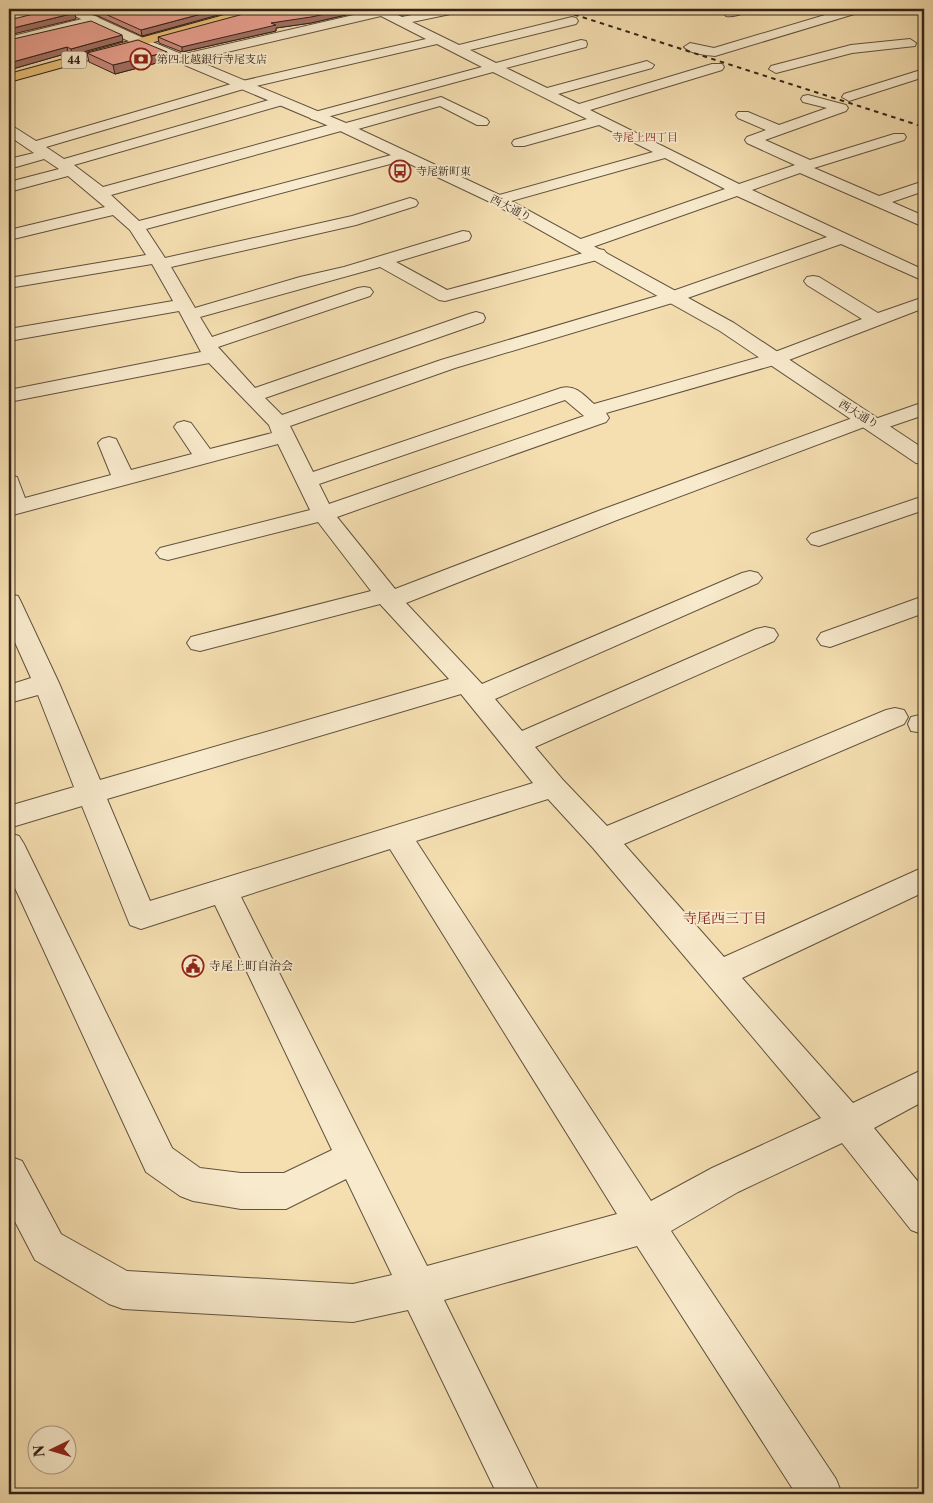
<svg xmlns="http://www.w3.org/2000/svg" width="933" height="1503" font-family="'Libre Caslon Text','Noto Serif JP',serif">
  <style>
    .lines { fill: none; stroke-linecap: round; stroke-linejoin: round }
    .minor-casing { stroke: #61523e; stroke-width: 2 }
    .tertiary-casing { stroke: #61523e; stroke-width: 2 }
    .primary-casing { stroke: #302318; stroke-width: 2 }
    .minor { fill: #f8eacc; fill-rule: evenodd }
    .tertiary { fill: #f8eacc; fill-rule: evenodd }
    .primary { fill: #eac078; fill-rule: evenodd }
    .rail { stroke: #302318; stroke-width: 2; stroke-dasharray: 4.5 4.5; stroke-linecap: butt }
    .wall { fill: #c98a7d; stroke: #302318 }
    .shaded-wall { fill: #a47166; stroke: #302318 }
    .building { fill: #eaa191; stroke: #302318 }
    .labels { text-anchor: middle; stroke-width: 4; stroke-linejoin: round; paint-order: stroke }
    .far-poi-label { font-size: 11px; fill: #302318; stroke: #f8eacc; text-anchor: start }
    .shield { fill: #f8eacc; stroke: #6c5f4e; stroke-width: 1 }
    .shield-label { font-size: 11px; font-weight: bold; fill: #302318 }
    .far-neighbourhood-label { font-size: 11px; fill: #7a1f14; stroke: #f8eacc }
    .far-street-label { font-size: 11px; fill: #302318; stroke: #f8eacc }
    .poi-label { font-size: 12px; fill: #302318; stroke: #f8eacc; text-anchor: start }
    .neighbourhood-label { font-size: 14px; fill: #7a1f14; stroke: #f8eacc }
  </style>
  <rect width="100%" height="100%" fill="#f5dfb1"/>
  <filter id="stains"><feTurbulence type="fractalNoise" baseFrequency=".004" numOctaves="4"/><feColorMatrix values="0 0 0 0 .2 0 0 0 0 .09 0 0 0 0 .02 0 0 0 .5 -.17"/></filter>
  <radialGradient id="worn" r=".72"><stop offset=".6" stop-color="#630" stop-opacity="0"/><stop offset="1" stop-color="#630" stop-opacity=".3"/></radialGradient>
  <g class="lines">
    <g class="minor-casing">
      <path id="minor" d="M 39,9 L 58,9 L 56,12 L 9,24 L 9,16 Z
        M 370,9 L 385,9 L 402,17 L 440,9 L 462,9 L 460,12 L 412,22 L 459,45 L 572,17 L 576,18 L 578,21 L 576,24 L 470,50 L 496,63 L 581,40 L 586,41 L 587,44 L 586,47 L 506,68 L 547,88 L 647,61 L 654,65 L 652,68 L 558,94 L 579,104 L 712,64 L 722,64 L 724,67 L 722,70 L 590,110 L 739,184 L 795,165 L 747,143 L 745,140 L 747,137 L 766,130 L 738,118 L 736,115 L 738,112 L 748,112 L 779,125 L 827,108 L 803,102 L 801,99 L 803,96 L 808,95 L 846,105 L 848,108 L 846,111 L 765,140 L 810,160 L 894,134 L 904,134 L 906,137 L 904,140 L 814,168 L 879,196 L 924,181 L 924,191 L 892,202 L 924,216 L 924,227 L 800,173 L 752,190 L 924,270 L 924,281 L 841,244 L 679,301 L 455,368 L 290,426 L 313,472 L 561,388 C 575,384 584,395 594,404 L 767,355 L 862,319 L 807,285 L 804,281 L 807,277 L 813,276 L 819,277 L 878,313 L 924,297 L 924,308 L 781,363 L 606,413 L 609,418 L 606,422 L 337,517 L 395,589 L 601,510 L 858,416 L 865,414 L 872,416 L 875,419 L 924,402 L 924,415 L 877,431 L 870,429 L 867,426 L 617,520 L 406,603 L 482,684 L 742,573 L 750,571 L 758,573 L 762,578 L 758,583 L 495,699 L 522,731 L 756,629 L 765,627 L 774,629 L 778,635 L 774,641 L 535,747 L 563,780 L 607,826 L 886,710 L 895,708 L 904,710 L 908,717 L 904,724 L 624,844 L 724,957 L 924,867 L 924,892 L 742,978 L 853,1103 L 924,1069 L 924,1101 L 874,1128 L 924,1189 L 924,1235 L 911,1230 L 842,1143 L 738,1192 L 671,1231 L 836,1479 L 842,1494 L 796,1494 L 637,1246 L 444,1300 L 540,1494 L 497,1494 L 408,1310 L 353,1322 L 123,1309 L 109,1304 L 35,1260 L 9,1210 L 9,1156 L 22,1161 L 61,1234 L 127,1271 L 353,1284 L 392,1275 L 346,1179 L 286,1209 L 241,1209 L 193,1201 L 180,1196 L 146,1172 L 9,875 L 9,833 L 19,836 L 24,844 L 172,1148 L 200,1168 L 241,1173 L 284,1173 L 332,1150 L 215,905 L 141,929 L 130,925 L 82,806 L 9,828 L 9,806 L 74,787 L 38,695 L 9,703 L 9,685 L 31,678 L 9,629 L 9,594 L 18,596 L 21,602 L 59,683 L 100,780 L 449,679 L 380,604 L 200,651 L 191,649 L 187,643 L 191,637 L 371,591 L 318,522 L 168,560 L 160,558 L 156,553 L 160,548 L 310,510 L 278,444 L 9,516 L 9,475 L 17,477 L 25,498 L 111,475 L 98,443 L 102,439 L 109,437 L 116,439 L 131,470 L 192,454 L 174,427 L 177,423 L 184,421 L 191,423 L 210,449 L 272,433 L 269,425 L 209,363 L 9,402 L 9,390 L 201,352 L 179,311 L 9,341 L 9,329 L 173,301 L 152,264 L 9,288 L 9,278 L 146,255 L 130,230 L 113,215 L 9,240 L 9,230 L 105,207 L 68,176 L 9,192 L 9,182 L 59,169 L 44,159 L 9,169 L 9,159 L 34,153 L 9,136 L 9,126 L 14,127 L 36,141 L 238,82 L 426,39 L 381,16 L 180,63 L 173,59 L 180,55 L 371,11 ZM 437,44 L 482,67 L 311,113 L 309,116 L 311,119 L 316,120 L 493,72 L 587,119 L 514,140 L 512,143 L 514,146 L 524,146 L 599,125 L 653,152 L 492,197 L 490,200 L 492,203 L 504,203 L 665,158 L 725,189 L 575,241 L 573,245 L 575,249 L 587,249 L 737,196 L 827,237 L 667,293 L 441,360 L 282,415 L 265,398 L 483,322 L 485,318 L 483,314 L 476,312 L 469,314 L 255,388 L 218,347 L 370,296 L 373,292 L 370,288 L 364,287 L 358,288 L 212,337 L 200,317 L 380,267 L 439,300 L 445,301 L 604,258 L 607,254 L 604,250 L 598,249 L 447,290 L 396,262 L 469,240 L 471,236 L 469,232 L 463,231 L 344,267 L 300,277 L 195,308 L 171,267 L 356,225 L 416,206 L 418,203 L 416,200 L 410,198 L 352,216 L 165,258 L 146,229 L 409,159 L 412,156 L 409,153 L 399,153 L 139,221 L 111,195 L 341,131 L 351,131 L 440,106 L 477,125 L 487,125 L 489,122 L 487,119 L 441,97 L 346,123 L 336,123 L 103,187 L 74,165 L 286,104 L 288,101 L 281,97 L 276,98 L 64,159 L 46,147 L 247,88 ZM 565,400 L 584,416 L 329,504 L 319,484 ZM 461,694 L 533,783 L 150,901 L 107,799 ZM 548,799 L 593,848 L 821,1118 L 712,1168 L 651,1201 L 416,841 ZM 390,849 L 617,1214 L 427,1266 L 241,897 Z
        M 732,9 L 750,9 C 745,14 733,17 726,16 L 724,13 Z
        M 845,9 L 863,9 L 861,12 L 715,56 C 705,55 691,54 684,47 L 690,43 L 714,48 Z
        M 94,16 L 98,17 L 100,20 L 98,23 L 9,45 L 9,37 Z
        M 910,39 L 916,43 L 915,46 L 852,53 L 776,73 L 769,69 L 771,66 L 851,45 Z
        M 924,69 L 924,77 L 849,101 L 842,97 L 844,94 Z
        M 924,496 L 924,510 L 819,546 L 811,544 L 807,539 L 811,534 Z
        M 924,596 L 924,613 L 830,647 L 821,645 L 817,639 L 821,633 Z
        M 924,714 L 924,733 L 911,731 L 908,724 L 911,717 Z"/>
    </g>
    <g class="tertiary-casing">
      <path id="tertiary" d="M 64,9 L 79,9 L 143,38 L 346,123 L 504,197 L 734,323 L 924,449 L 924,464 L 916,463 L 720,331 L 492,203 L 336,129 L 135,44 L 66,12 Z"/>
    </g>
    <g class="primary-casing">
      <path id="primary" d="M 246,9 L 265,9 L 263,12 L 9,82 L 9,74 Z"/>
    </g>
    <use href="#minor" class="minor"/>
    <use href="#tertiary" class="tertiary"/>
    <use href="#primary" class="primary"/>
    <path class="rail" d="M 557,9 L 924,127"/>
  </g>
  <path class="wall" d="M 83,9 L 240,9 L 142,36 Z
    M 389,9 L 432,9 L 402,15 Z
    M 368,10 L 311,23 L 276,28 L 276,31 L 182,52 L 159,43 L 158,37 Z
    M 9,40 L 123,41 L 72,55 L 68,53 L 9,70 Z
    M 87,53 L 168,60 L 115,74 L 89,62 Z"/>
  <path class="shaded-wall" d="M 9,9 L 32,9 L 9,14 Z
    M 220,9 L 240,9 L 142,36 L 141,30 Z
    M 349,9 L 369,9 L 368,10 L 311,23 L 276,28 L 276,31 L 182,52 L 182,47 L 271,23 Z
    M 407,9 L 432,9 L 402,15 L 402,10 Z
    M 75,13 L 76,19 L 9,35 L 9,29 Z
    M 122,35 L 123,41 L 72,55 L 71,49 Z
    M 67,47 L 68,53 L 9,70 L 9,63 Z
    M 167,52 L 168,60 L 115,74 L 113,65 Z"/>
  <path class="building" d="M 54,9 L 66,9 L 75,13 L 9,29 L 9,20 Z
    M 94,9 L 220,9 L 141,30 Z
    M 262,9 L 349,9 L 311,17 L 271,23 L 276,25 L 182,47 L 158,37 Z
    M 91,21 L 122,35 L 71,49 L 67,47 L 9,63 L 9,40 Z
    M 138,40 L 167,52 L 113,65 L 87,53 Z"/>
  <defs>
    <g id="bank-ring" transform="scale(1.125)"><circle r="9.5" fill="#f8eacc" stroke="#8f2418" stroke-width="1.5"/><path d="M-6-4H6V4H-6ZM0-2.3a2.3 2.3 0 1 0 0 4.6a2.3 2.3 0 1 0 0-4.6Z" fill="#8f2418"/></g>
    <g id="bus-ring" transform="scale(1.125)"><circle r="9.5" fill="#f8eacc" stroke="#8f2418" stroke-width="1.5"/><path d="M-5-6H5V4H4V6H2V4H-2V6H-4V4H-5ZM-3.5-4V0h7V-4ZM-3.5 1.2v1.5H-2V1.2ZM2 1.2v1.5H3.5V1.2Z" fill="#8f2418"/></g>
    <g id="civic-ring" transform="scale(1.125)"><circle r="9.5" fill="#f8eacc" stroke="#8f2418" stroke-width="1.5"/><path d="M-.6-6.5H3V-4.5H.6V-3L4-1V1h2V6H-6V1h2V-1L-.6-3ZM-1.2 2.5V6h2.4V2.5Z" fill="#8f2418"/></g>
  </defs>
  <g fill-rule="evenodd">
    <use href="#bank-ring" x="141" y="59"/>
    <use href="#bus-ring" x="400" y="171"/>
    <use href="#civic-ring" x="193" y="966"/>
  </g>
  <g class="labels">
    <g class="far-poi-label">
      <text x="157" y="63">第四北越銀行寺尾支店</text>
      <text x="416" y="175">寺尾新町東</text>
    </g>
    <rect class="shield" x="61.5" y="51.5" width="25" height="17" rx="4"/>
    <g class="shield-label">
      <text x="74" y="64">44</text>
    </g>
    <g class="far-neighbourhood-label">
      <text x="645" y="141">寺尾上四丁目</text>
    </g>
    <g class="far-street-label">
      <text transform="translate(511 208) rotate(27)" y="4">西大通り</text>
      <text transform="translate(859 414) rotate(31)" y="4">西大通り</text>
    </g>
    <g class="poi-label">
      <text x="209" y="970">寺尾上町自治会</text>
    </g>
    <g class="neighbourhood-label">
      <text x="725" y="923">寺尾西三丁目</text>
    </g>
  </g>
  <rect width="933" height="1503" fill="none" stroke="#f5dfb1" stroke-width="30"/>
  <rect x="10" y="10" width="913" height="1483" fill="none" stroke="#302318" stroke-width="2.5"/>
  <rect x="15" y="15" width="903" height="1473" fill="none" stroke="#302318"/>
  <g transform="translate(52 1450) rotate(265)"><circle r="24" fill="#f8eacc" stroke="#a89a84"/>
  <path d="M0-4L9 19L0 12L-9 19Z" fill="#8f2418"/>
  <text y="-8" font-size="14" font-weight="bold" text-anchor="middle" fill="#302318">N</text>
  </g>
  <rect width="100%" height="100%" filter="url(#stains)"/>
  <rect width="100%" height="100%" fill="url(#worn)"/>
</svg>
